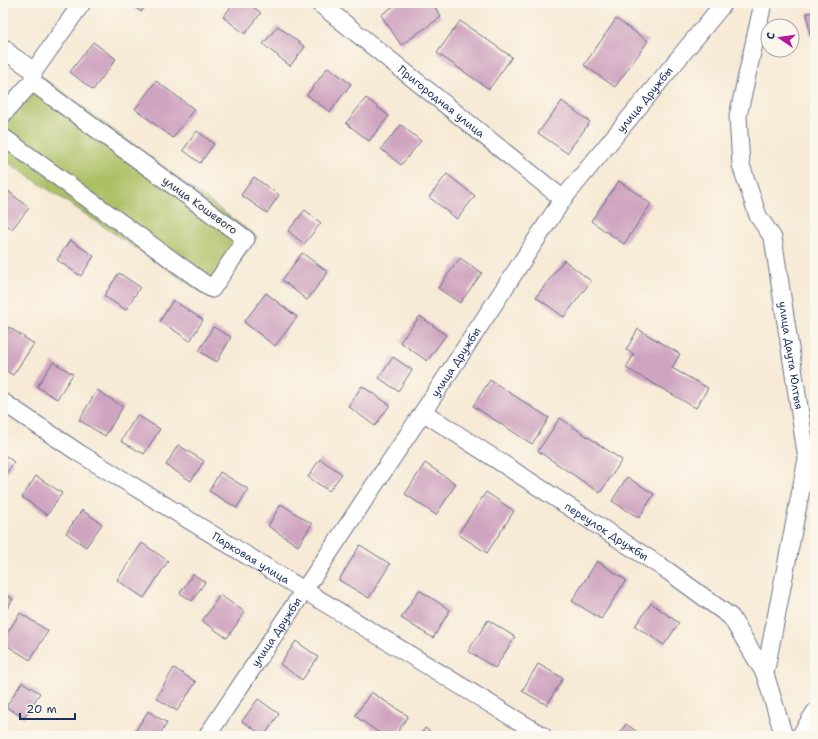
<svg xmlns="http://www.w3.org/2000/svg" width="818" height="739" font-family="'Shantell Sans',sans-serif">
  <style>
    .green { fill: #abbf63; stroke: #637760 }
    .building { fill: #cfa4c0 }
    .lines { fill: none; stroke-linecap: round; stroke-linejoin: round }
    .minor-casing { stroke: #687088; stroke-width: 19 }
    .minor { stroke: #fff; stroke-width: 17 }
    .labels { text-anchor: middle; stroke-width: 3; stroke-linejoin: round; paint-order: stroke }
    .street-label { font-size: 11px; fill: #1b2f5e; stroke: #fbf7ec }
  </style>
  <rect width="100%" height="100%" fill="#fbf7ec"/>
  <filter id="ink" filterUnits="userSpaceOnUse"><feTurbulence type="fractalNoise" baseFrequency=".025" numOctaves="2"/><feDisplacementMap in="SourceGraphic" scale="8" xChannelSelector="R" yChannelSelector="G"/><feConvolveMatrix kernelMatrix="1 2 1 2 8 2 1 2 1" color-interpolation-filters="sRGB"/></filter>
  <filter id="wash" filterUnits="userSpaceOnUse"><feTurbulence type="fractalNoise" baseFrequency=".012" numOctaves="4" result="noise"/><feDisplacementMap in="SourceGraphic" scale="16" xChannelSelector="R" yChannelSelector="G"/><feGaussianBlur stdDeviation="0.9" result="paint"/><feColorMatrix in="noise" values="0 0 0 0 0 0 0 0 0 0 0 0 0 0 0 0 0 1.4 0 .05"/><feComposite in="paint" operator="in"/></filter>
  <g filter="url(#wash)">
    <rect width="100%" height="100%" fill="#f7ead6"/>
    <path class="green" d="M 43,78 L 257,237 L 212,299 L 3,159 L 3,127 Z"/>
    <g id="blocks">
      <path class="building" d="M 129,3 L 148,3 L 141,12 Z
        M 234,3 L 248,3 L 261,13 L 245,34 L 223,17 Z
        M 398,3 L 432,3 L 441,17 L 401,45 L 381,15 Z
        M 815,12 L 815,35 L 810,35 L 807,13 Z
        M 616,19 L 648,41 L 615,87 L 584,65 Z
        M 460,21 L 512,57 L 489,89 L 437,53 Z
        M 278,26 L 305,47 L 290,66 L 263,44 Z
        M 93,42 L 116,59 L 93,90 L 70,72 Z
        M 328,67 L 351,84 L 330,112 L 307,95 Z
        M 156,81 L 194,109 L 173,138 L 135,109 Z
        M 366,98 L 389,116 L 369,141 L 346,123 Z
        M 562,101 L 590,122 L 567,153 L 538,133 Z
        M 401,125 L 421,141 L 401,165 L 381,149 Z
        M 197,131 L 214,144 L 200,163 L 183,150 Z
        M 447,174 L 475,196 L 457,219 L 429,197 Z
        M 254,177 L 279,195 L 267,213 L 241,195 Z
        M 619,181 L 651,204 L 624,244 L 591,221 Z
        M 7,190 L 29,208 L 12,229 L 3,222 L 3,195 Z
        M 305,210 L 321,223 L 304,244 L 288,231 Z
        M 70,240 L 94,256 L 81,276 L 57,260 Z
        M 302,253 L 328,272 L 307,300 L 282,280 Z
        M 460,258 L 482,273 L 460,303 L 438,288 Z
        M 564,260 L 591,281 L 564,317 L 536,297 Z
        M 119,273 L 140,287 L 126,310 L 104,296 Z
        M 266,293 L 297,317 L 275,346 L 244,322 Z
        M 173,300 L 203,320 L 190,341 L 160,321 Z
        M 420,316 L 446,335 L 427,361 L 400,342 Z
        M 9,327 L 34,344 L 13,375 L 3,369 L 3,336 Z
        M 213,327 L 231,337 L 217,362 L 199,351 Z
        M 638,329 L 680,354 L 672,368 L 708,388 L 696,408 L 626,368 L 634,354 L 626,350 Z
        M 393,357 L 412,370 L 398,391 L 379,378 Z
        M 53,362 L 73,374 L 57,399 L 37,387 Z
        M 490,380 L 549,418 L 532,444 L 473,406 Z
        M 362,386 L 390,405 L 375,426 L 348,406 Z
        M 97,390 L 123,407 L 105,436 L 79,420 Z
        M 137,415 L 160,429 L 144,454 L 121,441 Z
        M 560,418 L 622,460 L 600,493 L 538,451 Z
        M 178,445 L 204,461 L 191,481 L 166,465 Z
        M 3,454 L 14,462 L 3,478 Z
        M 320,459 L 342,474 L 329,491 L 308,477 Z
        M 425,463 L 456,484 L 436,515 L 405,494 Z
        M 220,472 L 248,489 L 237,508 L 209,491 Z
        M 36,476 L 62,493 L 47,515 L 22,497 Z
        M 627,477 L 654,494 L 639,518 L 612,501 Z
        M 486,492 L 514,511 L 487,553 L 458,534 Z
        M 281,504 L 312,524 L 298,546 L 268,526 Z
        M 82,510 L 102,524 L 86,547 L 66,533 Z
        M 142,543 L 168,561 L 144,598 L 117,580 Z
        M 360,545 L 390,564 L 369,598 L 339,580 Z
        M 597,561 L 626,580 L 601,619 L 572,601 Z
        M 193,574 L 205,582 L 192,601 L 180,593 Z
        M 419,590 L 450,610 L 433,638 L 401,618 Z
        M 3,593 L 13,599 L 3,615 Z
        M 220,595 L 245,612 L 227,638 L 202,621 Z
        M 651,603 L 679,623 L 664,645 L 635,626 Z
        M 20,613 L 48,631 L 30,660 L 3,643 L 3,640 Z
        M 488,620 L 515,637 L 495,668 L 468,651 Z
        M 296,641 L 318,657 L 302,680 L 280,664 Z
        M 538,664 L 563,678 L 547,705 L 522,691 Z
        M 174,668 L 196,682 L 177,711 L 156,698 Z
        M 22,682 L 40,693 L 24,718 L 6,707 Z
        M 371,692 L 408,716 L 395,736 L 384,736 L 355,716 Z
        M 258,699 L 279,714 L 264,736 L 242,721 Z
        M 148,711 L 167,723 L 159,736 L 135,736 L 133,735 Z
        M 626,724 L 643,736 L 618,736 Z
        M 425,728 L 437,736 L 420,736 Z"/>
    </g>
  </g>
  <g filter="url(#ink)">
    <use href="#blocks" fill-opacity="0" stroke="#687088" stroke-width="1"/>
    <g class="lines">
      <g class="minor-casing">
        <g id="minor">
          <path id="s1" d="M 319,3 L 563,199"/>
          <path id="s2" d="M 763,3 L 738,116 L 741,165 L 758,216 L 773,238 L 807,459 L 765,674 L 784,736"/>
          <path d="M 3,47 L 11,55 L 34,71"/>
          <path d="M 3,114 L 32,82 L 34,71 L 82,3"/>
          <path d="M 3,137 L 212,289 L 246,239 L 32,82"/>
          <path id="s3" d="M 3,402 L 79,453 L 543,736"/>
          <path id="s4" d="M 423,412 L 668,571 L 731,617 L 765,674"/>
          <path id="s5" d="M 207,736 L 423,412 L 563,199 L 724,3"/>
          <path d="M 800,736 L 815,712"/>
        </g>
      </g>
      <use href="#minor" class="minor"/>
    </g>
  </g>
  <g class="labels">
    <g class="street-label">
      <text dy="4" stroke="none"><textPath href="#s5" startOffset="773">улица Дружбы</textPath></text>
      <text dy="4" stroke="none"><textPath href="#s1" startOffset="157">Пригородная улица</textPath></text>
      <text transform="translate(200 205) rotate(36)" y="4">улица Кошевого</text>
      <text dy="4" stroke="none"><textPath href="#s2" startOffset="364">улица Даута Юлтыя</textPath></text>
      <text dy="4" stroke="none"><textPath href="#s5" startOffset="449">улица Дружбы</textPath></text>
      <text dy="4" stroke="none"><textPath href="#s4" startOffset="219">переулок Дружбы</textPath></text>
      <text dy="4" stroke="none"><textPath href="#s3" startOffset="293">Парковая улица</textPath></text>
      <text dy="4" stroke="none"><textPath href="#s5" startOffset="125">улица Дружбы</textPath></text>
    </g>
  </g>
  <rect width="818" height="739" fill="none" stroke="#fbf7ec" stroke-width="16"/>
  <g transform="translate(780 38) rotate(283)"><circle r="19" fill="#fbf7ec" stroke="#a1a7b3"/>
  <path d="M0-3L7 15L0 10L-7 15Z" fill="#b5179e"/>
  <text y="-6" font-size="11" font-weight="bold" text-anchor="middle" fill="#1b2f5e">С</text>
  </g>
  <path d="M20 713v6h55v-6" fill="none" stroke="#1b2f5e" stroke-width="2"/>
  <text x="26" y="713" font-size="12" fill="#1b2f5e" stroke="#fbf7ec" stroke-width="3" paint-order="stroke">20 m</text>
</svg>
